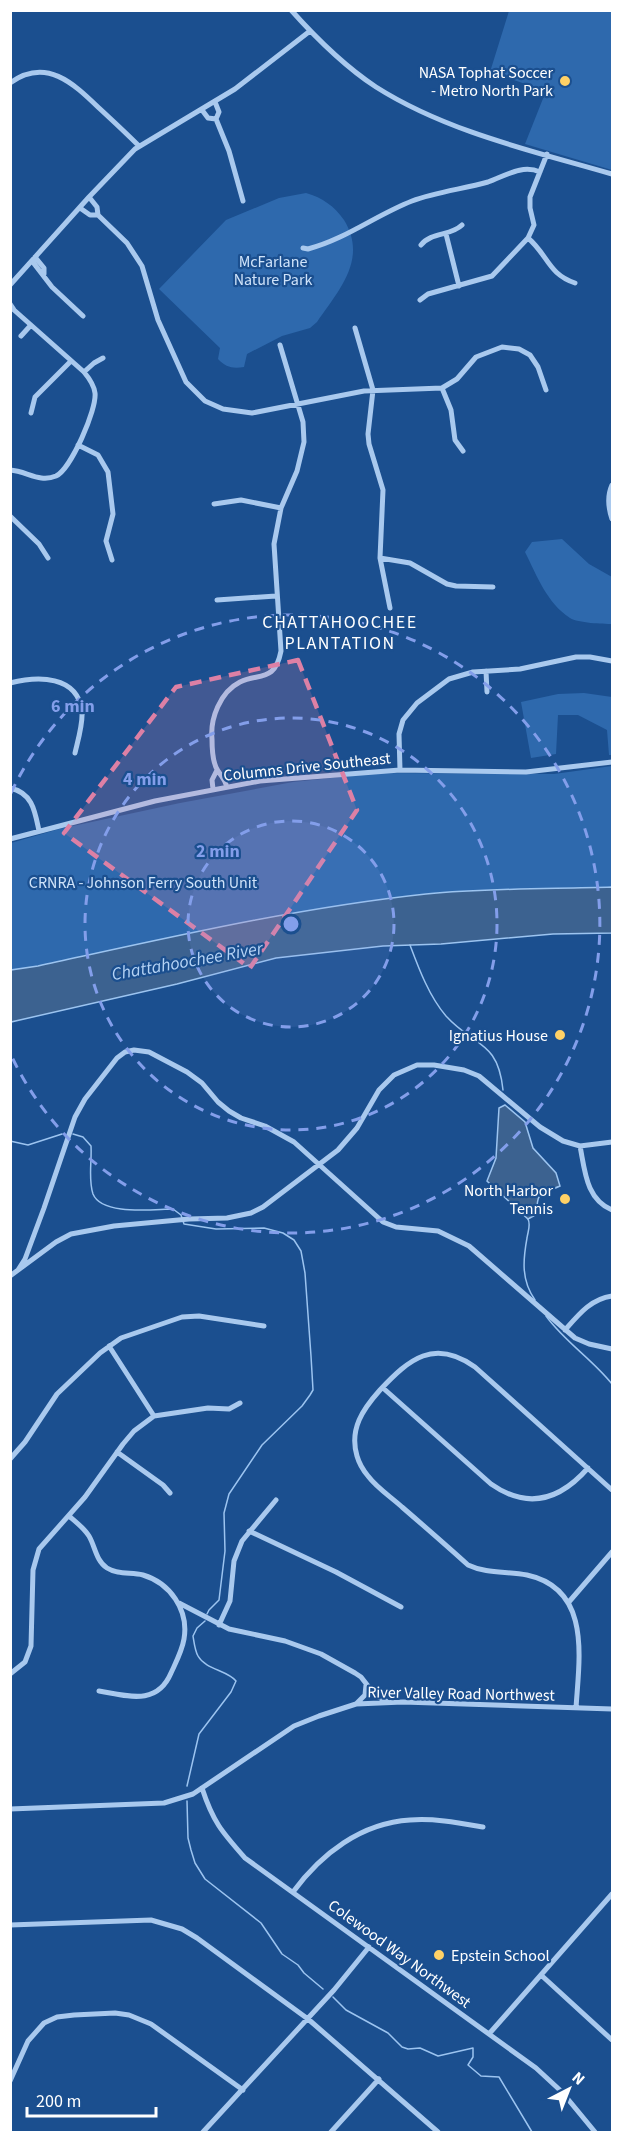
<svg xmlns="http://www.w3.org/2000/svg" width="623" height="2143" font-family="'Source Sans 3',sans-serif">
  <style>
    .green { fill: #2e69ad }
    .water { fill: #3c6290; stroke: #9cc4f0; stroke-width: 1.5 }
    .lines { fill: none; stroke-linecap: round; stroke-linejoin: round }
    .stream { stroke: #9cc4f0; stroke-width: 1.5 }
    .minor { stroke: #a9c9ee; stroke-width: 5 }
    .marked { fill: #dd80a5; fill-opacity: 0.2; stroke: #dd80a5; stroke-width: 4.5; stroke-dasharray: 12 8; stroke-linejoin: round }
    .ring { fill: none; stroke: #839eea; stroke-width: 3; stroke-dasharray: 10 8 }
    .poi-dot { fill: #ffd166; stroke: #1b4f8f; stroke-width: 2 }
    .labels { text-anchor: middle; stroke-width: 4.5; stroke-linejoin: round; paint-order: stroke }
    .poi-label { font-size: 16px; fill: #fff; stroke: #1b4f8f; text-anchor: end }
    .park-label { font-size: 16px; fill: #cfe3fa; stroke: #1b4f8f }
    .street-label { font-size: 16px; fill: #fff; stroke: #1b4f8f }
    .neighbourhood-label { font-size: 18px; letter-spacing: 1.5px; fill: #fff; stroke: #1b4f8f }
    .water-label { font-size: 18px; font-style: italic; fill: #b5d3f5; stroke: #1b4f8f }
    .centre { fill: #839eea; stroke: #1b4f8f; stroke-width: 3 }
    .ring-label { font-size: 18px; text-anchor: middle; font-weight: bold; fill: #839eea; stroke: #1b4f8f; stroke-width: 4.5; stroke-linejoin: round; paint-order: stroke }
  </style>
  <rect width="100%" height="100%" fill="#1b4f8f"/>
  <path class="green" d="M 509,11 L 612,11 L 612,170 L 525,144 L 546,91 L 490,72 Z
    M 306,193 C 323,198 334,206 344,220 C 368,259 339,290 317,322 L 310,328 L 282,336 L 247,354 L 244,367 C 232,369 226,367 218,359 L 220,348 L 159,289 L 226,220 L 279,198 Z
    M 562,539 L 589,564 L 612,577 L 612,624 C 603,624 578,623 570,618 C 547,603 537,576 525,552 L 532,542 Z
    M 584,693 L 612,697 L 612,755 L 609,755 L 607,730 L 578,715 L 558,715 L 556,754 L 531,758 L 521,702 L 558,694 Z
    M 612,766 L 612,896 L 11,977 L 11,843 L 59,829 L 180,803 L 293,782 L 379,773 L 554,774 Z"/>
  <path class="water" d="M 612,887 L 612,933 L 553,934 L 441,944 L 383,946 L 276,958 L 177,984 L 11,1022 L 11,970 L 38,966 C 167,938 295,908 426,894 C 488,888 551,889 612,887 Z
    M 505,1105 L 525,1122 L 533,1148 L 556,1173 L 560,1186 C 543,1194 536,1189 537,1214 L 528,1219 L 487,1181 L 496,1158 L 499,1108 Z"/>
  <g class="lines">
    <path class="stream" d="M 410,945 C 419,969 429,996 446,1016 C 474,1047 498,1040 503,1090
      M 73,1134 L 83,1137 L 91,1146 C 92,1162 88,1179 93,1194 C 102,1216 154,1209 173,1209 L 181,1215 L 184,1224 L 216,1229 L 264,1228 L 283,1233 L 294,1240 L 301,1251 L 305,1273 L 311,1356 L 313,1390 L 310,1395 L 302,1406 L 262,1445 L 229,1494 L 224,1513 L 225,1551 L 219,1600 L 209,1610 L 207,1614
      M 10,1141 L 28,1145 L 62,1134
      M 528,1219 C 531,1225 528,1231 527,1238 C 523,1260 521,1280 535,1300
      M 546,1316 C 565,1342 592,1359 612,1384
      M 187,1786 L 199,1734 L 231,1692 L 236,1681 C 227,1670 206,1670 198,1656 C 195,1651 194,1642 193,1636 L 197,1628 L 205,1621
      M 187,1801 L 188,1838 L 191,1850 L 195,1863 L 205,1879 L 261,1923 L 282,1954 L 298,1965 L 304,1973 L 323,1989
      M 333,1997 L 346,2010 L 388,2033 L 402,2047 L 408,2049 L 420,2048 L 438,2056 L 473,2048 L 473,2057 L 468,2065 L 481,2076 L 499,2077 L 532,2132"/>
    <path class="minor" d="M 291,10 C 316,38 344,66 376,87 C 447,132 533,151 612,174
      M 10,83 C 46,57 73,83 99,108 C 112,120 126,133 139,146
      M 215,102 L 219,112 L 216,119 L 229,151 L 243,201
      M 202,110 L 208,118 L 216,119
      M 89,197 L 97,207 L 98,215 L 127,243 L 142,266 L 158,320 L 186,382 L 205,401 L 223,409 L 252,413 L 364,391 L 442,388 L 457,379 L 476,357 L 502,347 L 519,349 L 530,355 L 538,367 L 546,390
      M 80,208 L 90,215 L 98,215
      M 446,234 L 459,286
      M 528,238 C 548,255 548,274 575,283
      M 421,245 C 431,232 451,236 462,225
      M 303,248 L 308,249 C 346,239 376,215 412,201 C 436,192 463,189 488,182 C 505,176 522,164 540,172
      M 35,257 L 44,268 L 44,274
      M 32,261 L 52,287 L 83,316
      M 10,285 L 89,197 L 135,149 L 235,89 L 310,31
      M 420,300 L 428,294 L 492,276 L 528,238 L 534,225 L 530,208 L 530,197 L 547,154
      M 10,304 L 14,310 L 84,372 C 89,378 94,385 95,393 C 97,409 71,469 56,476 C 39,483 27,471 10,470
      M 355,328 L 373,390 L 368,434 L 369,444 L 383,490 L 380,558 L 390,608
      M 21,336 L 31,325
      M 84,372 L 94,363 L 103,358
      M 442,388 L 451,410 L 455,440 L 463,451
      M 31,413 L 35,397 L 71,361
      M 78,445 L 98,455 L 108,472 L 113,514 L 106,541 L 112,560
      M 612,485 C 607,496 608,507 612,519
      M 214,504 L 241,500 L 281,508
      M 10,516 L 39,544 L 48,558
      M 380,558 L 410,563 L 447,584 L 456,586 L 493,587
      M 217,600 L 276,596
      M 486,671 L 487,692
      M 10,683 C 38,676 77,675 82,711 C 83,724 78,740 75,753
      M 400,770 L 399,734 L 403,720 L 417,703 L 449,679 L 473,672 L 520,669 L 576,657 L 590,657 L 612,661
      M 227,787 C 225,779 222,777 218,771 C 213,764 212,748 212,739 C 210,719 220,692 240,682 C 260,673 275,682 281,651 L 274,544 L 281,508 L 297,471 L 304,442 L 303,422 L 280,345
      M 10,788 C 33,793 35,812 39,831
      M 213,789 L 212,780 L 217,770
      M 10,839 L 155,801 L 260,781 L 400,770 L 526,772 L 612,762
      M 580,1146 C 585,1171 586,1199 612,1210
      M 18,1270 L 25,1259 L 44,1208 L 75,1117 L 85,1099 L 117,1058 L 125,1052 L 134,1050 L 149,1052 L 187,1072 L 202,1083 L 218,1102 L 229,1111 L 241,1118 L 265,1126 L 294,1142 L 383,1222 L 396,1227 L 438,1231 L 469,1246 L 575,1338 L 589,1344 L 612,1349
      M 10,1276 L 56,1242 L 71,1234 L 114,1226 L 189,1219 L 227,1218 L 251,1213 L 263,1207 L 338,1150 L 357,1128 L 379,1090 L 394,1075 L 417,1065 L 434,1065 L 464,1070 L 479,1076 L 540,1127 L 563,1141 L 580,1146 L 612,1142
      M 565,1330 C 579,1314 591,1299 612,1296
      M 109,1346 L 154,1416
      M 383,1388 L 491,1484 C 528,1510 560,1500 588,1468
      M 117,1452 L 163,1485 L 170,1493
      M 10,1459 L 25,1442 L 57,1394 L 100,1353 L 121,1338 L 182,1317 L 199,1316 L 264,1326
      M 69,1516 C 76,1522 84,1528 89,1536 C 95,1546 96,1561 107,1568 C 118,1575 131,1572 143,1575 C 170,1583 189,1610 184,1639 C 182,1651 176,1662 171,1673 C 157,1706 128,1696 99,1691
      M 249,1531 L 336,1572 L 401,1607
      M 179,1603 L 229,1629 L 285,1641 L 321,1654 L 355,1673 L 361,1677 L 375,1695 L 386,1701
      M 568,1603 L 612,1552
      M 219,1625 L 230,1601 L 234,1561 L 242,1541 L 276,1500
      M 10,1674 L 25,1662 L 31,1646 L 33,1570 L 39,1549 L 85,1497 L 123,1444 L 134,1431 L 154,1416 L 208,1408 L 229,1409 L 240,1403
      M 356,1704 L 365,1695 L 366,1685
      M 576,1708 C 579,1659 592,1589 527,1575 C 506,1571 487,1574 468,1565 C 446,1545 424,1526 402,1507 C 391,1497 377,1488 368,1476 C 363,1470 359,1463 357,1456 C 349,1429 363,1409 380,1390 C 409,1359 434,1338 475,1367 L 612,1490
      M 202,1788 C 213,1822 222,1832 245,1858 L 536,2068 L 562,2092 L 595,2132
      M 10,1809 L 164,1803 L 193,1794 L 294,1726 L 319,1716 L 356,1704 L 403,1702 L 612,1709
      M 293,1892 C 321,1854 361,1823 410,1820 C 434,1818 460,1823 483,1827
      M 10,1925 L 151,1920 L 182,1929 L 197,1938 L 308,2019 L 438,2132
      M 541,1975 L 612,2040
      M 489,2034 L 612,1894
      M 10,2081 L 28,2041 L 44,2023 L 57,2017 L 74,2015 L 115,2013 L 129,2015 L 151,2024 L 243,2090
      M 203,2132 L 334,1990 L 369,1947
      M 331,2132 L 379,2079"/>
  </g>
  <path class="marked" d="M 298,660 L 357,810 L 250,968 L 64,833 L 176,687 Z"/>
  <circle cx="291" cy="924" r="103" fill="#839eea" fill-opacity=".12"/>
  <g class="ring">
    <circle cx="291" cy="924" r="103"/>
    <circle cx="291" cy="924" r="206"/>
    <path d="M11 793A309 309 0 1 1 11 1055"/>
  </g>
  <g class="poi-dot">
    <circle cx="565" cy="81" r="6"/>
    <circle cx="560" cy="1035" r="6"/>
    <circle cx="565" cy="1199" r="6"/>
    <circle cx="439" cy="1955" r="6"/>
  </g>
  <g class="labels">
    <g class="poi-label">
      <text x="553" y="78">NASA Tophat Soccer<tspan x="553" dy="18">- Metro North Park</tspan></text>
      <text x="548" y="1041">Ignatius House</text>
      <text x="553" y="1196">North Harbor<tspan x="553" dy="18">Tennis</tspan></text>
      <text x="451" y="1961" text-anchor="start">Epstein School</text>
    </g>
    <g class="park-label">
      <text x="273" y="267">McFarlane<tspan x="273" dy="18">Nature Park</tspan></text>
      <text x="143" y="888">CRNRA - Johnson Ferry South Unit</text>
    </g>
    <g class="street-label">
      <text transform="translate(307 766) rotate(-6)" y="6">Columns Drive Southeast</text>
      <text transform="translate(461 1693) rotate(1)" y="6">River Valley Road Northwest</text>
      <text transform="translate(400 1953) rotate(36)" y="6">Colewood Way Northwest</text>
    </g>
    <g class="neighbourhood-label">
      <text x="340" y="628">CHATTAHOOCHEE<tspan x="340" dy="21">PLANTATION</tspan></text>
    </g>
    <g class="water-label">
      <text transform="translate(187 961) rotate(-10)" y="6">Chattahoochee River</text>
    </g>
  </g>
  <circle cx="291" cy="924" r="9" class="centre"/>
  <g class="ring-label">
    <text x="73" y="712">6 min</text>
    <text x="145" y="785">4 min</text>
    <text x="218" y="857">2 min</text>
  </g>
  <rect width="623" height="2143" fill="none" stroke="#ffffff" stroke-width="24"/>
  <g transform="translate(569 2089) rotate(42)" stroke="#1b4f8f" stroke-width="4.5" paint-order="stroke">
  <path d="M0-4.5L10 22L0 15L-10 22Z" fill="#ffffff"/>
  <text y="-9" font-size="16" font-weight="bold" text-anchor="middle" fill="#ffffff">N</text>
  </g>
  <path d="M27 2107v9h129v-9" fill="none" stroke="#ffffff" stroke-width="3"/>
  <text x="36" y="2107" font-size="18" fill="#ffffff" stroke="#1b4f8f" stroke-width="4.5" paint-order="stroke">200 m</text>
</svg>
